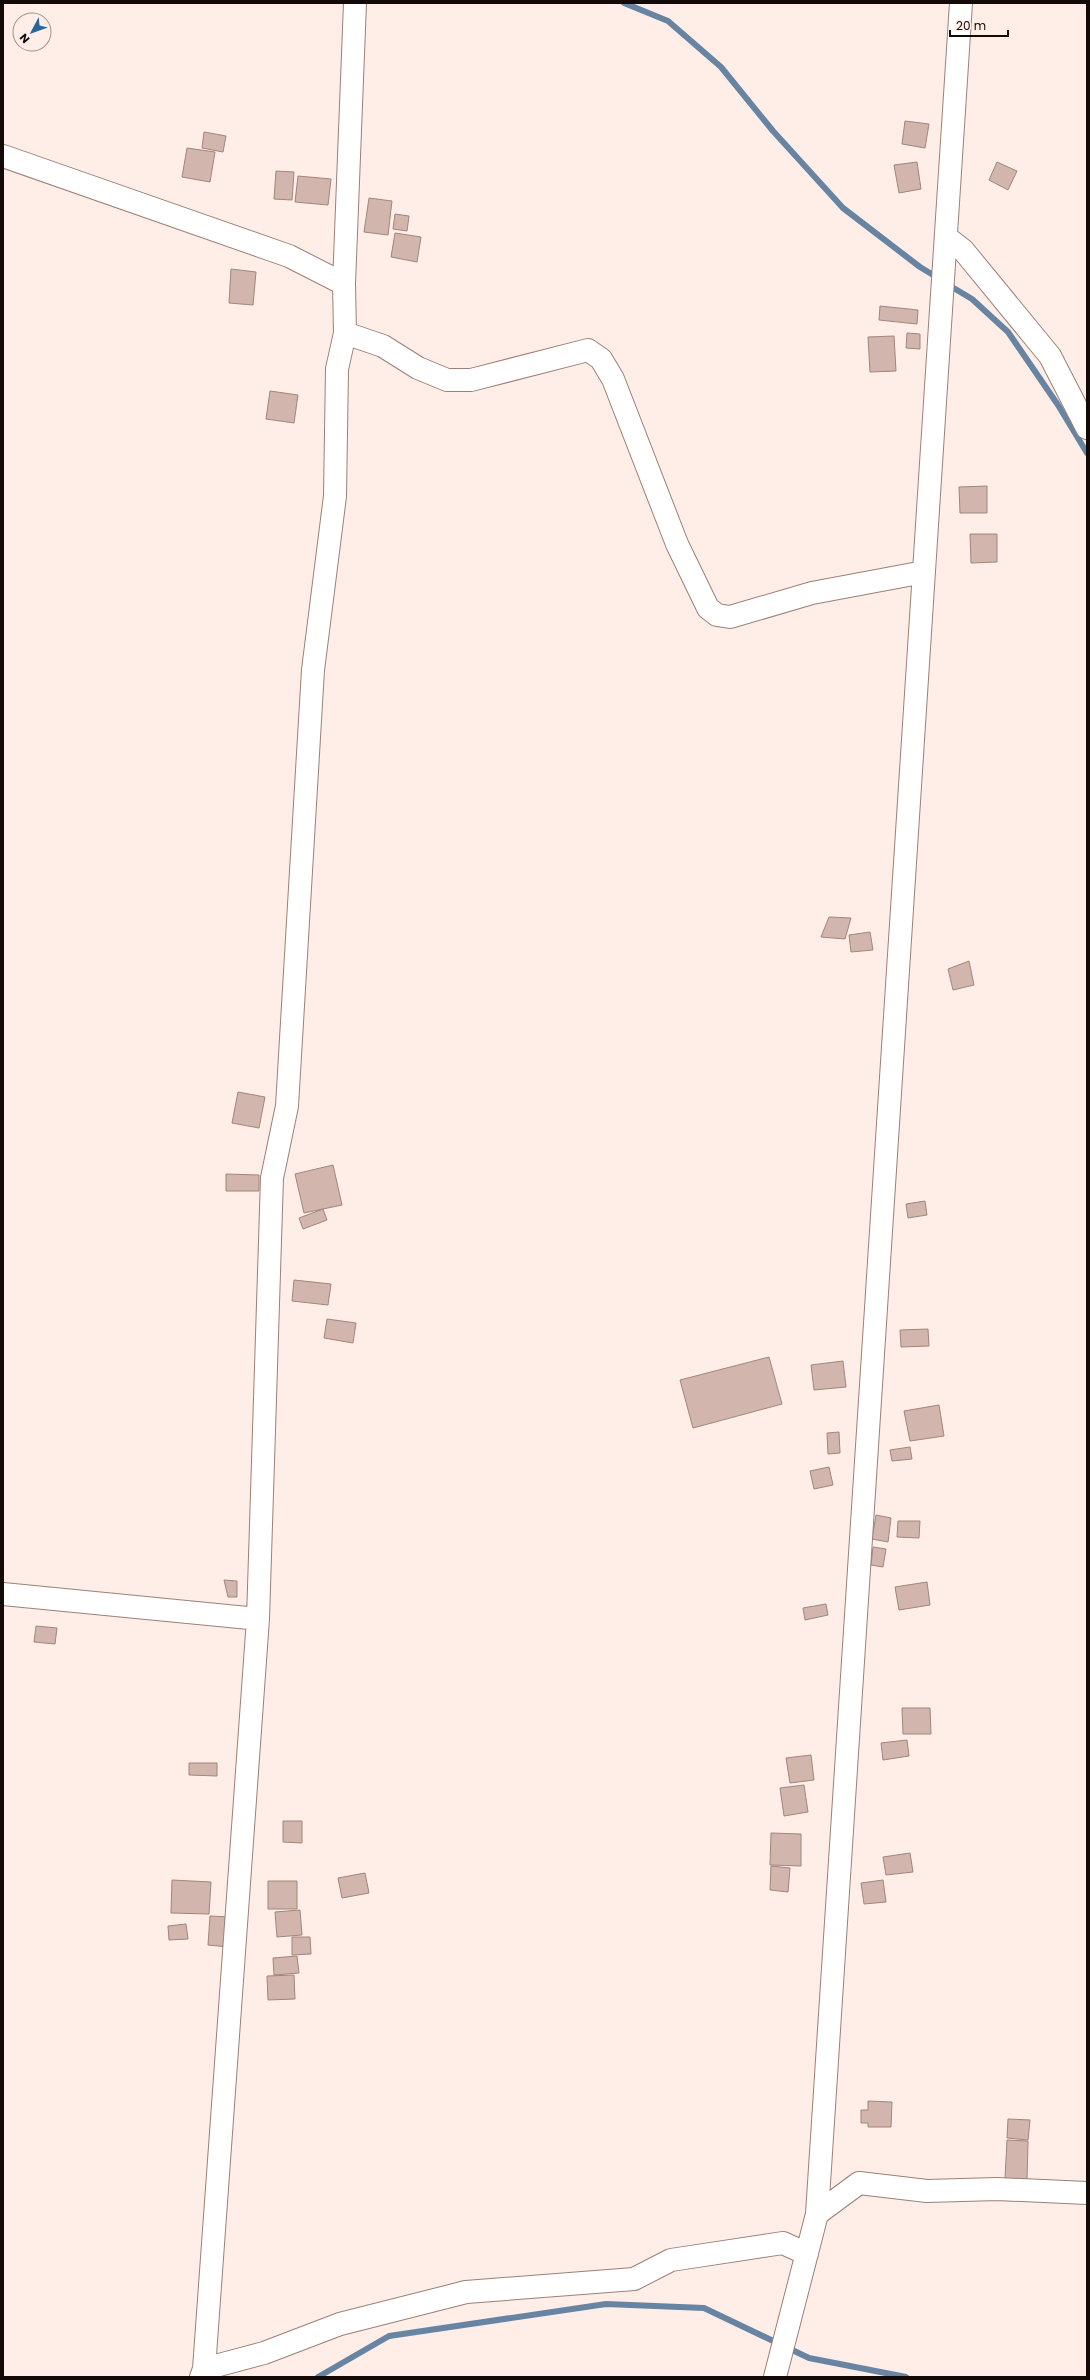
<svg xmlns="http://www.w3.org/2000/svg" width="1090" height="2380" font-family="Poppins,sans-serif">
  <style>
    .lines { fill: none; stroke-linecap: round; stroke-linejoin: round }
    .stream { stroke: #6784a3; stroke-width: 6 }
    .building { fill: #d2b5ac; stroke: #a0867d }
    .street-casing { stroke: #9b8077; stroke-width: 24 }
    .street { stroke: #fff; stroke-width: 22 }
  </style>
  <rect width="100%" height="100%" fill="#ffede7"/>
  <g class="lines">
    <path class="stream" d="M 624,3 L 668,21 L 721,67 L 773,131 L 843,208 L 920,267 L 938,278
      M 947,284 L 972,299 L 1008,332 L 1058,405 L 1087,453
      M 318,2377 L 389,2336 L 606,2304 L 704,2308 L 809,2358 L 906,2377"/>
  </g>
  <path class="building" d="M 905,121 L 929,124 L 925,148 L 902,144 Z
    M 204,132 L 226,136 L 223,152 L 202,148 Z
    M 187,148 L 215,152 L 210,182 L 182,177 Z
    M 917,162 L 921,189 L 899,193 L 894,165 Z
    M 997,162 L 1017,171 L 1008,190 L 989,180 Z
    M 276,171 L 294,172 L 292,200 L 274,199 Z
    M 298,176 L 331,179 L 328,205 L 295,202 Z
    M 369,198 L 392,201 L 388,235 L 364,232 Z
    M 395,214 L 409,216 L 407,231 L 393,229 Z
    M 395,233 L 421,237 L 417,262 L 391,257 Z
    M 231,269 L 256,272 L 253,305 L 229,303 Z
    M 880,306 L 918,310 L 917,324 L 879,320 Z
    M 907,333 L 920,334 L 920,349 L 906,348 Z
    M 894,336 L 896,371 L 870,372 L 868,337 Z
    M 270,391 L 298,395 L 294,423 L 266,419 Z
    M 987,486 L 987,513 L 960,513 L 959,487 Z
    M 970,534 L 997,534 L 997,562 L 971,563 Z
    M 829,917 L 851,918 L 845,939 L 821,937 Z
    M 870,932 L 873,950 L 851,952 L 849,935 Z
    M 969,961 L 974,985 L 953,990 L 948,969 Z
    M 238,1092 L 265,1097 L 259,1128 L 232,1123 Z
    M 333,1165 L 342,1205 L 304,1213 L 295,1174 Z
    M 226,1174 L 259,1175 L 259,1191 L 226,1191 Z
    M 925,1201 L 927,1215 L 908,1218 L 906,1204 Z
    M 323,1209 L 327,1220 L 303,1229 L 299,1218 Z
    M 294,1280 L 331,1284 L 328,1305 L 292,1301 Z
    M 327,1319 L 356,1323 L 353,1343 L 324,1338 Z
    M 928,1329 L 929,1346 L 901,1347 L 900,1330 Z
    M 769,1357 L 782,1404 L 693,1428 L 680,1380 Z
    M 843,1361 L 846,1387 L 814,1390 L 811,1365 Z
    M 939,1405 L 944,1436 L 910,1441 L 904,1411 Z
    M 839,1432 L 840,1453 L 828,1454 L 827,1433 Z
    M 910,1447 L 912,1459 L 892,1461 L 890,1450 Z
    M 829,1467 L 833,1485 L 814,1489 L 810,1471 Z
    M 876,1515 L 891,1518 L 888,1542 L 872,1539 Z
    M 898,1521 L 920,1521 L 919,1538 L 897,1537 Z
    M 873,1547 L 886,1549 L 883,1567 L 871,1565 Z
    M 224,1580 L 237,1581 L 237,1597 L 228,1597 Z
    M 927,1582 L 930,1605 L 899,1610 L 895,1587 Z
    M 826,1604 L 828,1615 L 805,1620 L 803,1608 Z
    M 36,1626 L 57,1628 L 55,1644 L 34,1642 Z
    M 902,1708 L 930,1708 L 931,1734 L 903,1734 Z
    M 907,1740 L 909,1756 L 883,1760 L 881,1743 Z
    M 811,1755 L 814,1780 L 790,1783 L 786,1758 Z
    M 189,1763 L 217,1763 L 217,1776 L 189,1775 Z
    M 804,1785 L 808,1812 L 784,1816 L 780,1788 Z
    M 283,1821 L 302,1821 L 302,1843 L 283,1842 Z
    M 771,1833 L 801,1834 L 801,1866 L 770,1865 Z
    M 910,1853 L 913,1872 L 886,1875 L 883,1857 Z
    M 771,1866 L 790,1868 L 788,1892 L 770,1890 Z
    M 365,1873 L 369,1893 L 342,1898 L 338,1878 Z
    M 172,1880 L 211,1882 L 209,1914 L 171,1913 Z
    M 883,1880 L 886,1902 L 864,1904 L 861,1883 Z
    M 268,1881 L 297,1881 L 297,1909 L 268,1909 Z
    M 300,1910 L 302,1935 L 277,1937 L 275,1912 Z
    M 210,1916 L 230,1917 L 228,1947 L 208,1945 Z
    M 186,1924 L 188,1939 L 169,1940 L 168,1926 Z
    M 292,1937 L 310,1937 L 311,1954 L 292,1955 Z
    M 297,1956 L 299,1973 L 274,1975 L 273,1958 Z
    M 294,1975 L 295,1999 L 268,2000 L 267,1976 Z
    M 868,2101 L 892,2102 L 891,2127 L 868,2127 L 868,2123 L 861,2123 L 861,2110 L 868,2110 Z
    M 1008,2119 L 1030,2120 L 1028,2140 L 1007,2138 Z
    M 1007,2140 L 1028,2141 L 1027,2180 L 1005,2179 Z"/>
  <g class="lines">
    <g class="street-casing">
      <path id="street" d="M 3,156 L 289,256 L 344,284
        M 946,237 L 963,250 L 1050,356 L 1087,428
        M 345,333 L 383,346 L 418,368 L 447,380 L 471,380 L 588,350 L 601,359 L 613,379 L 677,544 L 708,608 L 717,615 L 730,617 L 812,593 L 924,572
        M 3,1594 L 258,1619
        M 817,2214 L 859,2183 L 927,2191 L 997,2189 L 1087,2193
        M 204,2369 L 264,2353 L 340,2324 L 466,2292 L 634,2279 L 671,2260 L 783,2243 L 807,2254
        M 201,2377 L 204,2369 L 258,1619 L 272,1178 L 287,1106 L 313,670 L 335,496 L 337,369 L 345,333 L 344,284 L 355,3
        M 775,2377 L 817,2214 L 961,3"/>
    </g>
    <use href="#street" class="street"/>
  </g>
  <rect width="1090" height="2380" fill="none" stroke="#130907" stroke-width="8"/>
  <g transform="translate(32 32) rotate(229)"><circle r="19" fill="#ffede7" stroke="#a1928d"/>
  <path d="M0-3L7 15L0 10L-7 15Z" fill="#27669c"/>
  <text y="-6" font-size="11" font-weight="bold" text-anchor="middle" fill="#130907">N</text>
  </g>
  <path d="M950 30v6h58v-6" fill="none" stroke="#130907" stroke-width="2"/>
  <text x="956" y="30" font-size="12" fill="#130907" stroke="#ffede7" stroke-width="3" paint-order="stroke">20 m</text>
</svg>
